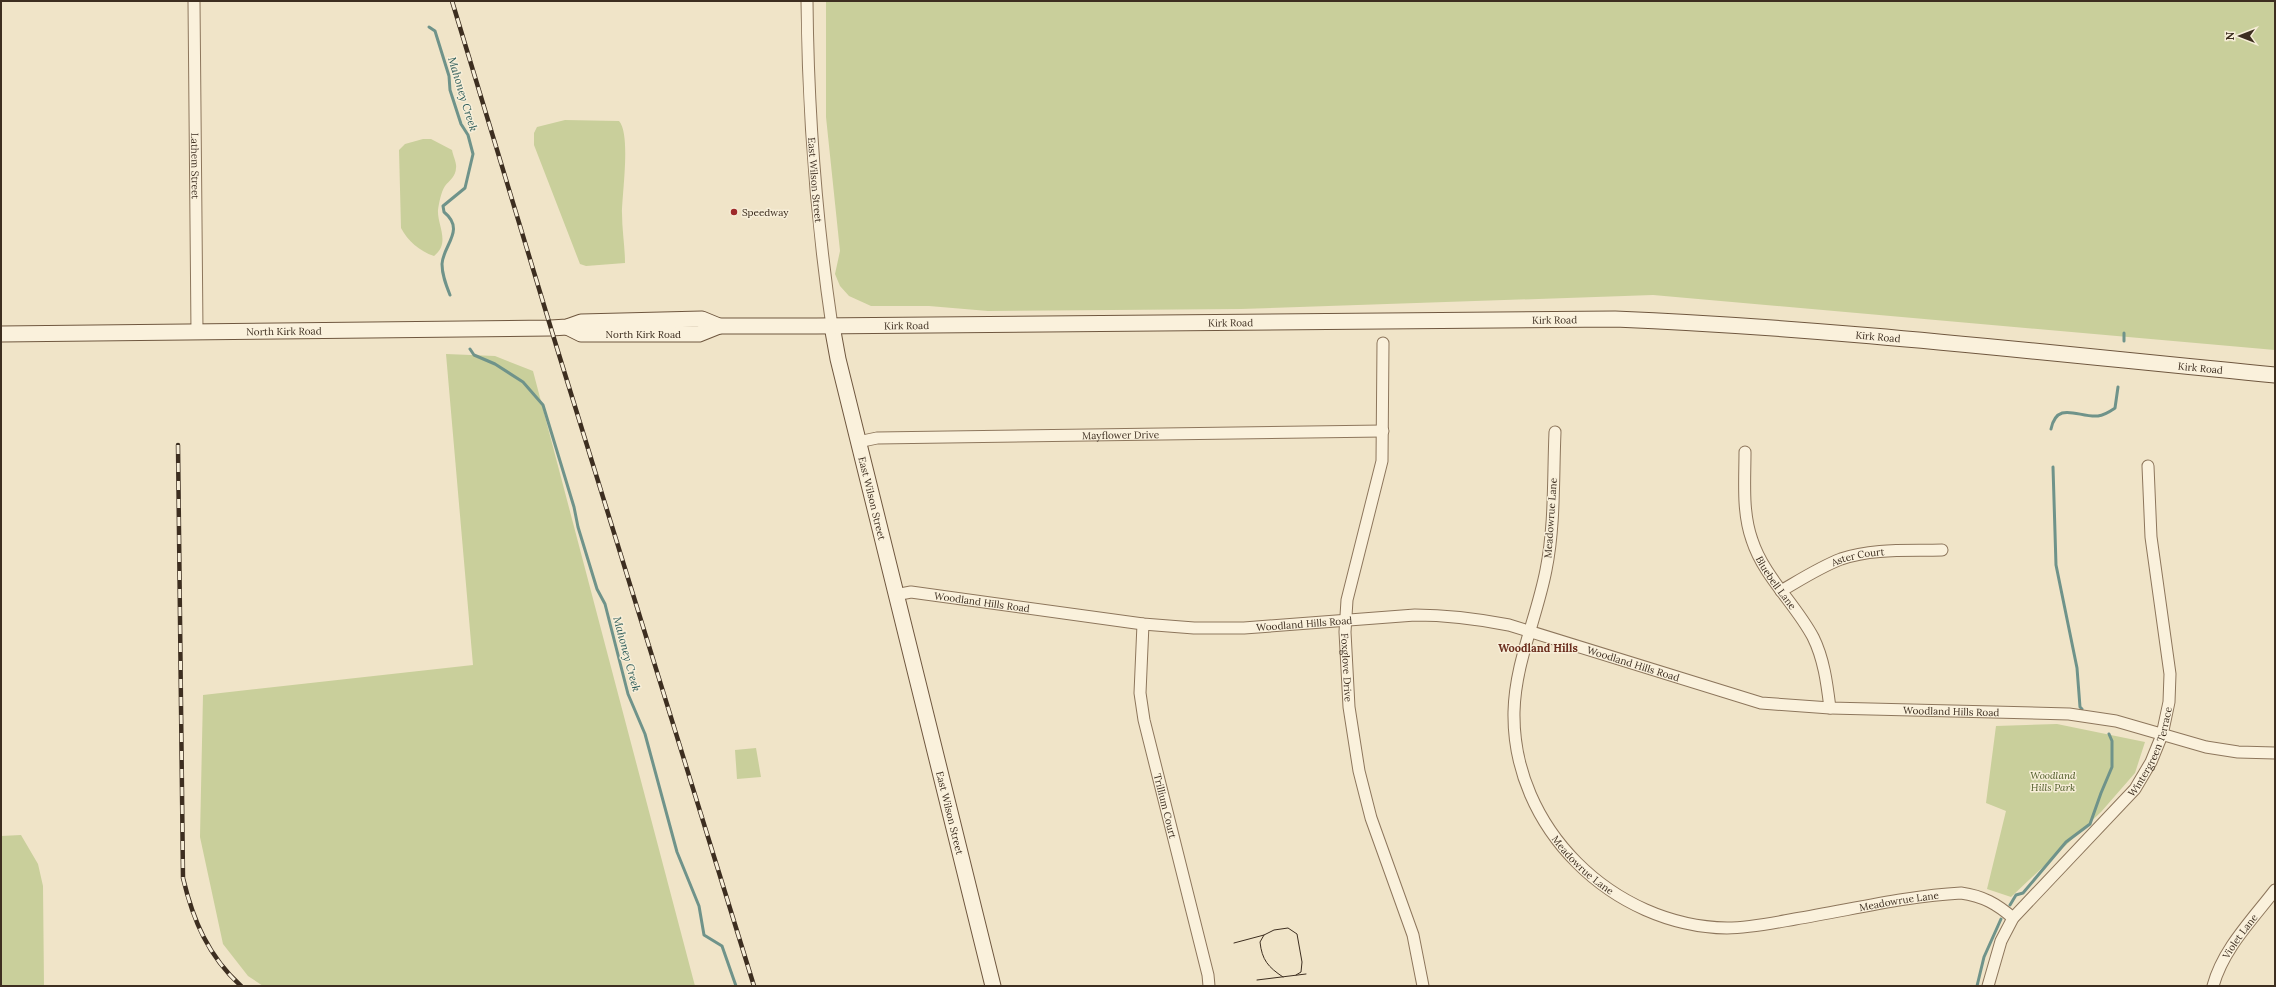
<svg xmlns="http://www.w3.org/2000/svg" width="2276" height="987" font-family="Lora,serif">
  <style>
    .green { fill: #c9cf9b }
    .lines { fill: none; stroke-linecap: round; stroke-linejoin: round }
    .stream { stroke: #6f938a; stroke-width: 3 }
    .street-casing { stroke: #8d765c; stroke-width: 13 }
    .secondary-casing { stroke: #6f573f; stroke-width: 17 }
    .street { stroke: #faf1dc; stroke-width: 11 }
    .secondary { stroke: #faf1dc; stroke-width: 15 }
    .tram { stroke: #3d2e20; stroke-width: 1 }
    .rail-casing { stroke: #3d2e20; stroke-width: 4.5 }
    .rail { stroke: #f7eed8; stroke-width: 3; stroke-dasharray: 9; stroke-linecap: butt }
    .poi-dot { fill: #9e2a2b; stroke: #f7eed8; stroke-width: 1.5 }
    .labels { text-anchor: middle; stroke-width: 3; stroke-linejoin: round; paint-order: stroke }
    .street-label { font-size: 10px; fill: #3d2e20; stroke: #f7eed8 }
    .poi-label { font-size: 10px; fill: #3d2e20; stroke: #f7eed8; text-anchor: start }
    .park-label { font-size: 10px; font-style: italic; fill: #4d5a26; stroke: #f7eed8 }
    .water-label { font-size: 11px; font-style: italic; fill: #2f5d5a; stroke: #f7eed8 }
    .neighbourhood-label { font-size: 11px; font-weight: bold; fill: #6b2e1e; stroke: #f7eed8 }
  </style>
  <rect width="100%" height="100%" fill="#f0e4c8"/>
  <path class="green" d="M 826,1 L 2275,1 L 2275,350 L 1653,295 L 1241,309 L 988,311 L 929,306 L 871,306 L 849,296 L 840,286 L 835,274 L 840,251 L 826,117 Z
    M 565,120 L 619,121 C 631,134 622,194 622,213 C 622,230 625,247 625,263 L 586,266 L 580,264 L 534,145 L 534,133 L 537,127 Z
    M 423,139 L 431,139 L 452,150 C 453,156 457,163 456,168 C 456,176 449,181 445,186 C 441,192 439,203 438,210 C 437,225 451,243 434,256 C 419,251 408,241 401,228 L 399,150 L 405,144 Z
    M 446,354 L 495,356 L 533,371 L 695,986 L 263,986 L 248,976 L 223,944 L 200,837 L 203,695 L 473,665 Z
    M 2057,724 L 2145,742 L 2135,773 L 2101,812 L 2011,897 L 1987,889 L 2006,811 L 1986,803 L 1996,726 Z
    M 756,748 L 761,777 L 737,779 L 735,750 Z
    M 21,835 L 38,864 L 43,886 L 44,986 L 1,986 L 1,836 Z"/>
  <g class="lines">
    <path class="stream" d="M 429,27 L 435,31 L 449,76 L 450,90 L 461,124 L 468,135 L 473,154 L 465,188 L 443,206 L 444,212 C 466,230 443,245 442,264 C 442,275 446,285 450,295
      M 2124,341 L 2124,333
      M 470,349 L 474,355 L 495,364 L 523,382 L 543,405 L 574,507 L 578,527 L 597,589 L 605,604 L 628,694 L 645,734 L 677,852 L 699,906 L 704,935 L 722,946 L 736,986
      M 2051,429 C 2057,400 2079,418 2098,416 C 2105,415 2109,412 2115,408 L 2118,387
      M 2053,467 L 2056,565 L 2077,668 L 2080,707 L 2082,709
      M 2010,905 L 2016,895 L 2023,893 L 2066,842 L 2090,824 L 2101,793 L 2112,767 L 2112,741 L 2109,734
      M 1977,986 L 1984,957 L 2001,919"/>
    <g class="street-casing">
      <g id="street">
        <path id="s1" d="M 194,1 L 197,332"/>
        <path id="s2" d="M 807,1 C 808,111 816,218 832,326"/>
        <path id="s3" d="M 1383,343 L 1382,461 L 1347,600 L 1345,632 L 1349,707 L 1359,771 L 1371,818 L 1413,935 L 1423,986"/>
        <path id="s4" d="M 1555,432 C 1553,478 1555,525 1546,570 C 1537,617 1515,663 1514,712 C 1512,828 1613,926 1727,928 C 1750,928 1773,923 1795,919 C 1850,910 1906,896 1961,893 C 1983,896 1997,904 2013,918"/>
        <path id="s5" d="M 858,442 L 877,438 L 1383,431"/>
        <path id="s6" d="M 1745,452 C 1745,481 1742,512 1752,540 C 1764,577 1795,603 1813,637 C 1824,659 1827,684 1830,708"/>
        <path id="s7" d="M 1781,591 C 1800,580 1820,567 1841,559 C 1873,548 1909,551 1942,550"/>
        <path id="s8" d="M 895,595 L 911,592 L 1143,624 L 1194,628 L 1244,628 L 1415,615 C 1447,615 1478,619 1509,625 L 1761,703 L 1830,708 L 2069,714 L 2116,721 L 2206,747 L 2238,752 L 2275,753"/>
        <path id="s9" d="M 1143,624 L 1140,693 L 1144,720 L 1208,975 L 1209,986"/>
        <path id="s10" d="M 1988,986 L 2001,941 L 2013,918 L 2135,789 L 2151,762 L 2162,735 L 2169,702 L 2170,674 L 2151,537 L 2148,466"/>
        <path id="s11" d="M 2213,986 C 2223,949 2252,920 2275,890"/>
      </g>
    </g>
    <g class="secondary-casing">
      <g id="secondary">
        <path id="s12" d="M 832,326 L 838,359 L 993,986"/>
        <path id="s13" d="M 567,327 L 581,334 L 699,334 L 719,326"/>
        <path id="s14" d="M 1,334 L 551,328 L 567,327 L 581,322 L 702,319 L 719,326 L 816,326 L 1615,319 C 1836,328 2055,354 2275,375"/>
      </g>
    </g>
    <use href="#street" class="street"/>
    <use href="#secondary" class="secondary"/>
    <path class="tram" d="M 1264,935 L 1260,942 C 1262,960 1268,967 1283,977
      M 1234,943 L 1264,935 L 1274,930 L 1288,928 L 1297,934 L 1302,962 L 1301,972 L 1296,975
      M 1257,980 L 1306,974"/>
    <g class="rail-casing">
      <path id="rail" d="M 452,1 L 556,345 L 754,986
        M 178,445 L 183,878 C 193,920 208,956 241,986"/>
    </g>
    <use href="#rail" class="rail"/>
  </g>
  <circle class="poi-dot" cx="734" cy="212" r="4"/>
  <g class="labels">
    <g class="street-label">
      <text dy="4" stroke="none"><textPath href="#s1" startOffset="165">Lathem Street</textPath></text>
      <text dy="4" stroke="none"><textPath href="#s2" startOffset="179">East Wilson Street</textPath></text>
      <text dy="4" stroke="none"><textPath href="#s14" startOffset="1556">Kirk Road</textPath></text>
      <text dy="4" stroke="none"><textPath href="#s14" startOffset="1232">Kirk Road</textPath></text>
      <text dy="4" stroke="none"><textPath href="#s14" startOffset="908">Kirk Road</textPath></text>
      <text dy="4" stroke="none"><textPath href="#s14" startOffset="283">North Kirk Road</textPath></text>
      <text dy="4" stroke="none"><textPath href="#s13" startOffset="78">North Kirk Road</textPath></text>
      <text dy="4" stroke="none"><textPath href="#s14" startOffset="1880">Kirk Road</textPath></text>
      <text dy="4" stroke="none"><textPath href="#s14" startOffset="2204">Kirk Road</textPath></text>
      <text dy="4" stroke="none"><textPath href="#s5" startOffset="263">Mayflower Drive</textPath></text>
      <text dy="4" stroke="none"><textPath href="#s12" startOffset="177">East Wilson Street</textPath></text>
      <text transform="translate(1550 518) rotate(-86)" y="4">Meadowrue Lane</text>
      <text dy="4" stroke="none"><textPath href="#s7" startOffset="85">Aster Court</textPath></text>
      <text dy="4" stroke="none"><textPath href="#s6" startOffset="138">Bluebell Lane</textPath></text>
      <text dy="4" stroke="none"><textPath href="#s8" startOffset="88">Woodland Hills Road</textPath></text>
      <text dy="4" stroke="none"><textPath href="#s8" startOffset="412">Woodland Hills Road</textPath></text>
      <text dy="4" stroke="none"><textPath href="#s8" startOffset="748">Woodland Hills Road</textPath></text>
      <text dy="4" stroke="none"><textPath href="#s3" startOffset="329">Foxglove Drive</textPath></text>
      <text dy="4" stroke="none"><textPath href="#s8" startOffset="1072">Woodland Hills Road</textPath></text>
      <text dy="4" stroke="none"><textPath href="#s10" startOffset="291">Wintergreen Terrace</textPath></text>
      <text dy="4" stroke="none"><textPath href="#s9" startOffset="185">Trillium Court</textPath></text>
      <text dy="4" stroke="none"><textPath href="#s12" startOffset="501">East Wilson Street</textPath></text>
      <text dy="4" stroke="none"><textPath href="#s4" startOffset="458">Meadowrue Lane</textPath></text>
      <text dy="4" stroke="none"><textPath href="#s4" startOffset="794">Meadowrue Lane</textPath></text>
      <text dy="4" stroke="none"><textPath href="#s11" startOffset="57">Violet Lane</textPath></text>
    </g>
    <g class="poi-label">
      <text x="742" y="216">Speedway</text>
    </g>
    <g class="park-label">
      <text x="2053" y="779">Woodland<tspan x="2053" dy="12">Hills Park</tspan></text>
    </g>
    <g class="water-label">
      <text transform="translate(463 94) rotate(73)" y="4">Mahoney Creek</text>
      <text transform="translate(627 654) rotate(75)" y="4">Mahoney Creek</text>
    </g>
    <g class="neighbourhood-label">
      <text x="1538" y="652">Woodland Hills</text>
    </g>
  </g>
  <rect width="2276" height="987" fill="none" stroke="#3d2e20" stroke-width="4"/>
  <g transform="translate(2240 36) rotate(270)" stroke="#f7eed8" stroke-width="3" paint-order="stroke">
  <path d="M0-3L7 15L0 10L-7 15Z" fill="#3d2e20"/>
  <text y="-6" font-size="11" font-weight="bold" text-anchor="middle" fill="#3d2e20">N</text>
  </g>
</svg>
